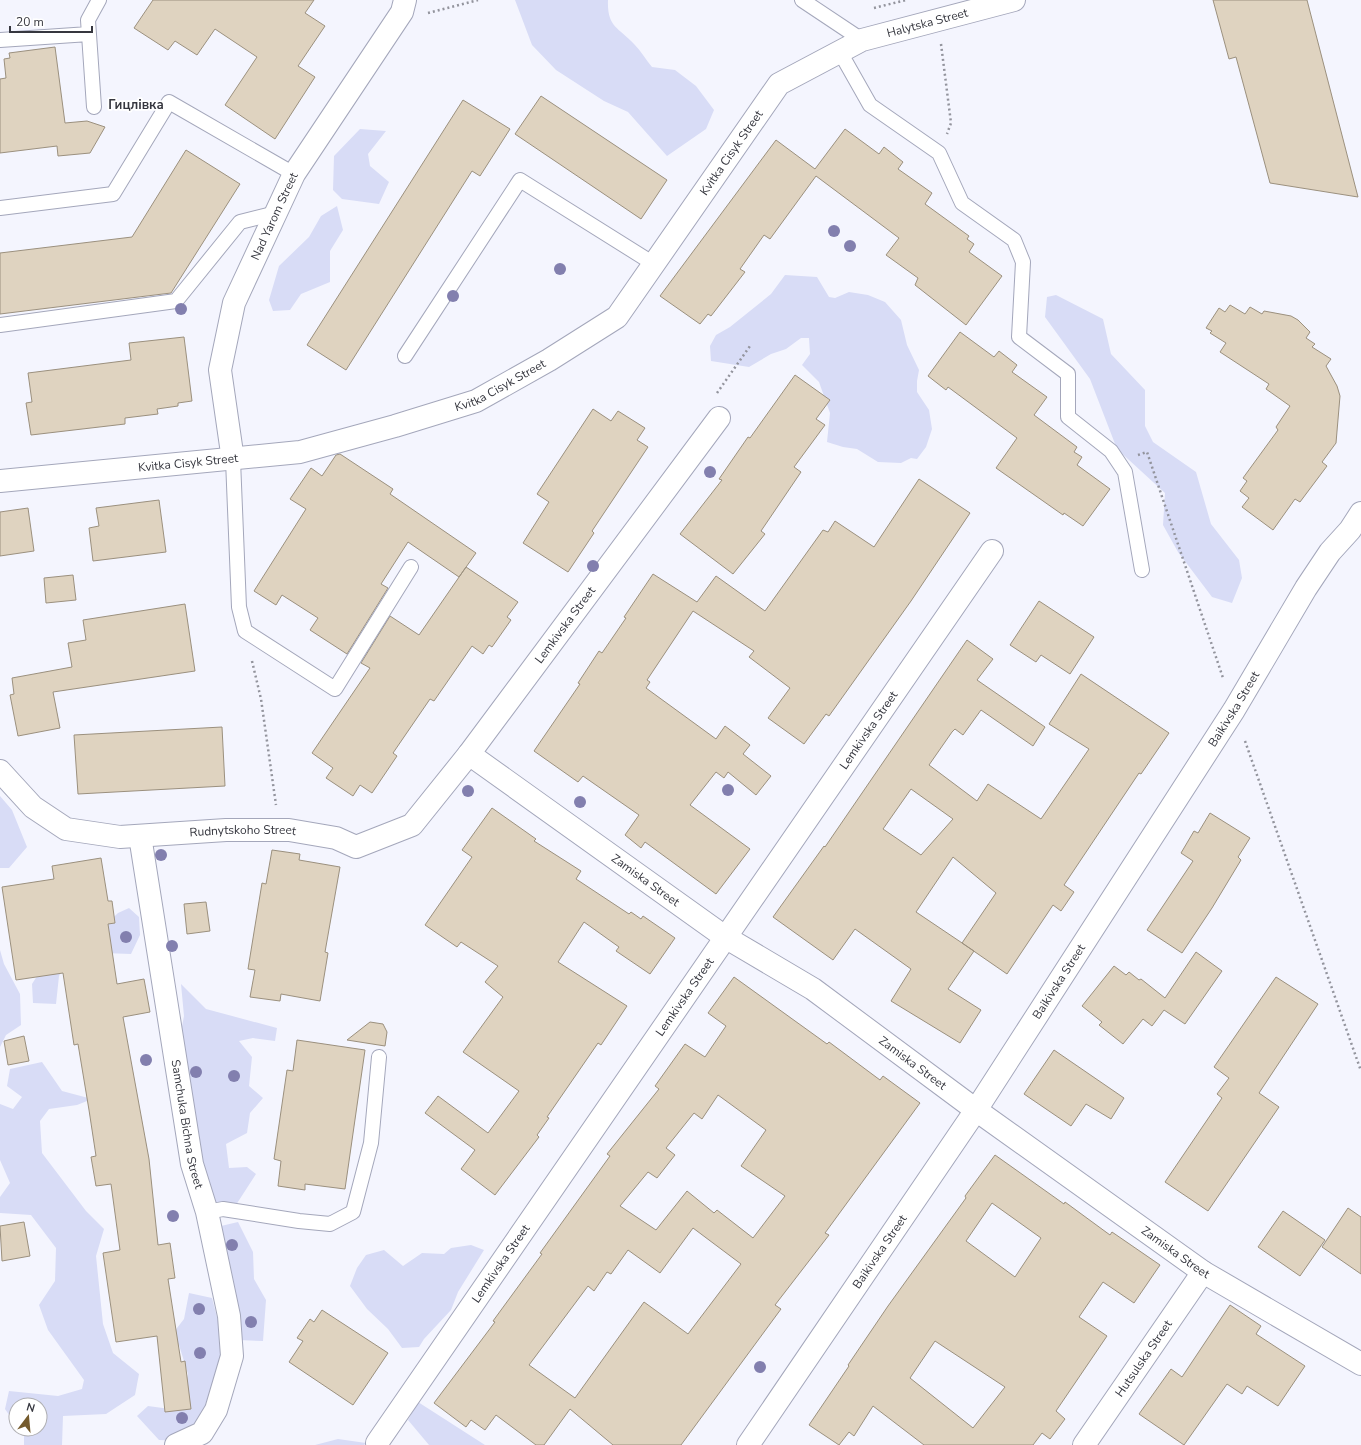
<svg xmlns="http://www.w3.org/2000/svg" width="1361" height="1445" font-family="'Nunito Sans',sans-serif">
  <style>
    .green { fill: #d8dcf6 }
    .building { fill: #dfd3c0; stroke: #9b907e; fill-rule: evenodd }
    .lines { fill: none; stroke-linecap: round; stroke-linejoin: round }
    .lane-casing { stroke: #a4a7bb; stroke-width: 16 }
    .street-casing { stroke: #a4a7bb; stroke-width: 24 }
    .path { stroke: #93949d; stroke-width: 2.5; stroke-dasharray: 2 3; stroke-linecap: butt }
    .lane { stroke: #fff; stroke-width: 14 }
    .street { stroke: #fff; stroke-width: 22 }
    .tree { fill: #827fae }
    .labels { text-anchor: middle; stroke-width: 3.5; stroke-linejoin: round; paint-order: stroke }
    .street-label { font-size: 12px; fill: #36373f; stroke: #fff }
    .neighbourhood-label { font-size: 13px; font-weight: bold; fill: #36373f; stroke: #fff }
  </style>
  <rect width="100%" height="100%" fill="#f4f5fe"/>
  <path class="green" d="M 515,0 L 608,0 C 607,27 618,27 634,44 C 641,51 646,60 652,67 L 675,70 L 696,86 L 714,110 L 706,129 L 667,156 L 628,112 L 604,101 L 556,70 L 532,45 Z
    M 360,129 L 386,131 L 368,154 L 370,166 L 389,182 L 379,204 L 342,199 L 333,190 L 334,156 Z
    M 337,206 L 343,230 L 330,251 L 330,282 L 301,294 L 290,310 L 273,311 L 269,300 L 279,266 L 309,237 L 321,216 Z
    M 785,275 L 817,277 L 829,297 L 835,298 L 849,292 L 868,295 L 885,302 L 901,320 L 907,345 L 919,370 L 917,381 L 917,392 L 929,410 L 932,429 L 926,447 L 917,459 L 911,458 L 901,463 L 878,462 L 857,449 L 843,447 L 827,442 L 830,413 L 819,382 L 802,365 L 810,354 L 809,338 L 801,338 L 786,349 L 771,354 L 749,367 L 711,361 L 710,346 L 716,335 L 730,327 L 771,294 Z
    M 1056,295 L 1103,319 L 1111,354 L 1145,390 L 1145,426 L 1153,442 L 1196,472 L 1211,524 L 1239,560 L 1242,578 L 1232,603 L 1212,597 L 1178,552 L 1163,525 L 1165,493 L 1117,449 L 1090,379 L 1045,317 L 1047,297 Z
    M 0,796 L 12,810 L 27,847 L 9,868 L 0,868 Z
    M 129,908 L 139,917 L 140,935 L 131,954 L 103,953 L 69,955 L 59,976 L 56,1004 L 33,1003 L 32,984 L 39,973 L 101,929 L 118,913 Z
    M 0,950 L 4,964 L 20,994 L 21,1025 L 6,1035 L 0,1047 Z
    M 181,984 L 206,1009 L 277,1028 L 275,1041 L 253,1038 L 239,1041 L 252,1057 L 249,1086 L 263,1098 L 250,1113 L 247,1133 L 226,1144 L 229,1168 L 247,1167 L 256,1174 L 234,1208 L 212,1201 L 204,1191 L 196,1119 L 187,1097 L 179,1042 L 184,1016 Z
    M 42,1062 L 62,1091 L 92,1099 L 77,1105 L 49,1109 L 40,1121 L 42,1153 L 86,1211 L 104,1229 L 96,1256 L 103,1324 L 113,1353 L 139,1374 L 135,1395 L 106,1414 L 63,1416 L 62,1445 L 24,1445 L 24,1436 L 19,1429 L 40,1429 L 40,1405 L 16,1405 L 16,1425 L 5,1409 L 9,1391 L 58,1396 L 82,1389 L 84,1380 L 48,1330 L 39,1305 L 55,1281 L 56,1248 L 31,1215 L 0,1213 L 0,1197 L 10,1183 L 0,1160 L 0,1104 L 13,1109 L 22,1097 L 7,1086 L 10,1069 Z
    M 238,1222 L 253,1252 L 254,1279 L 266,1300 L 263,1341 L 238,1340 L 214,1264 L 221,1226 Z
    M 471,1245 L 484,1250 L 458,1292 L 451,1310 L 424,1339 L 419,1347 L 402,1348 L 388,1329 L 367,1309 L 350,1286 L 357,1268 L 366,1255 L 384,1250 L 403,1266 L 422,1253 L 444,1254 L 451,1248 Z
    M 189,1293 L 212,1298 L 220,1329 L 223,1362 L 206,1402 L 201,1430 L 182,1441 L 159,1440 L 137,1416 L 148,1406 L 170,1409 L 181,1400 L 188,1374 L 179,1345 L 170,1337 L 184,1319 Z
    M 418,1402 L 485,1445 L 429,1445 L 408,1420 Z
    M 338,1439 L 366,1443 L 364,1445 L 315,1445 Z"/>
  <path class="building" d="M 153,0 L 314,0 L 305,13 L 325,26 L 298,66 L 315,77 L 275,139 L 225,105 L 257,57 L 215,29 L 197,55 L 175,41 L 168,50 L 134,28 Z
    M 1213,0 L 1307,0 L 1358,197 L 1270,183 L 1236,57 L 1229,59 Z
    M 55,47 L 65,123 L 87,121 L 105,127 L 90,153 L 58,156 L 57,146 L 0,153 L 0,79 L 6,78 L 4,59 L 10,58 L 9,53 Z
    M 541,96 L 667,180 L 641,219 L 515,134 Z
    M 463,100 L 510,129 L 480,176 L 472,171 L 346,370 L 307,345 Z
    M 845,129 L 879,154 L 884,147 L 903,162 L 898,169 L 932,193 L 925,204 L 969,236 L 967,239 L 974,244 L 969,252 L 1002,276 L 966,325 L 915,285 L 918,278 L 886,255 L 899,238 L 816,176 L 770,239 L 764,235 L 740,269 L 745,272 L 711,316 L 708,314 L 700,324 L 660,296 L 776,140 L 815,169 Z
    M 186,150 L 240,184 L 171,293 L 0,314 L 0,253 L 132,237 Z
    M 1230,305 L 1245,314 L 1250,307 L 1262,314 L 1264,311 L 1291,316 L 1298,320 L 1310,332 L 1306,338 L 1315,344 L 1312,347 L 1331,359 L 1326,366 L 1337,386 L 1340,396 L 1336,443 L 1322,462 L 1327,466 L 1300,502 L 1295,499 L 1273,530 L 1242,507 L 1249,498 L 1240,491 L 1247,481 L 1243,478 L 1278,430 L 1276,427 L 1290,406 L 1266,389 L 1269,384 L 1220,352 L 1226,343 L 1210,333 L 1212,331 L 1206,328 L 1219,308 L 1225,312 Z
    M 960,332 L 994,357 L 999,351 L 1017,365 L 1012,372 L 1047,397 L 1034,415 L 1077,447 L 1074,452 L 1082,457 L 1077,465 L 1110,489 L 1083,526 L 1064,513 L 1063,515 L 996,468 L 1017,438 L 948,387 L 946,390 L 928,376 Z
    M 184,337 L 192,401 L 178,403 L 178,406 L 157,409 L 158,414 L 125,418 L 125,424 L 31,435 L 26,403 L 32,402 L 28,373 L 131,360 L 129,343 Z
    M 795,375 L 830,400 L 816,419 L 825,425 L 794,467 L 801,472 L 761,531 L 765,534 L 733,574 L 680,534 L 722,480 L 719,479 L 748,437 L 750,438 Z
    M 593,409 L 611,421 L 618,411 L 645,428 L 637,440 L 648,447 L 592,531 L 594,533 L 568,572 L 523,543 L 549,502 L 537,494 Z
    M 340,454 L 393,489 L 390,494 L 476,553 L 459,577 L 408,542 L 381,584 L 388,588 L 347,654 L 310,630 L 318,618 L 282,595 L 276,605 L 254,591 L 306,509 L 290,499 L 311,468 L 322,476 L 336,455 Z
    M 919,479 L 970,513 L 911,601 L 829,716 L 826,714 L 804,744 L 768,718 L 790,688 L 749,657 L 754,651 L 693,611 L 647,680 L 650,682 L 646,688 L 716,739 L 725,726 L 750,745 L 743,754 L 771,776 L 756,795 L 728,772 L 724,778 L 716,772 L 690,805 L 750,849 L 716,894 L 645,842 L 641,848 L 625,835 L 639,815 L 583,776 L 578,782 L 534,751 L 580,684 L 578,683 L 599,651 L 602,653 L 626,618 L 624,617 L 653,574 L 697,602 L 716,576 L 765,611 L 823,530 L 828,532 L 835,521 L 874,547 Z
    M 159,500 L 166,552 L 93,561 L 89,528 L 99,526 L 96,508 Z
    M 28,508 L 34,551 L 0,556 L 0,512 Z
    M 466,567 L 518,602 L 507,617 L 511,620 L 492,647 L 489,645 L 483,654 L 472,646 L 434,701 L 430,699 L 393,753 L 397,756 L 372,793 L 360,785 L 353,796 L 326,778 L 333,768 L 312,753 L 370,668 L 361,663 L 390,616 L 419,635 Z
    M 73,575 L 76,600 L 46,603 L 44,578 Z
    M 1039,601 L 1094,637 L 1070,674 L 1041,655 L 1036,662 L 1010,645 Z
    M 185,604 L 195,671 L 53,692 L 60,728 L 18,736 L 10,695 L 14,694 L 12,678 L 72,667 L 68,643 L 86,640 L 83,620 Z
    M 967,640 L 993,659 L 977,680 L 1045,727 L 1033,746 L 981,710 L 963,735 L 955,729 L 952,732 L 929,765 L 977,801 L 988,784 L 1041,819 L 1089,749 L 1049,724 L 1081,674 L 1169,733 L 1141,774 L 1139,773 L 1064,885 L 1074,892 L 1061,911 L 1053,905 L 1007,974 L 962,943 L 996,893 L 953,857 L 916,912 L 974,951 L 948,989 L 981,1010 L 960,1043 L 891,1001 L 911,969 L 855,929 L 833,960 L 773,917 L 824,846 L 825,847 ZM 911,789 L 953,819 L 921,855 L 883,829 Z
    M 222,727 L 225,786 L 78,794 L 74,735 Z
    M 492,808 L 536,839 L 534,841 L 581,871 L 576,879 L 629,914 L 631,912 L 641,919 L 643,916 L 675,938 L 650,974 L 616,951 L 619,947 L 584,922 L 558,962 L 627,1006 L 601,1045 L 598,1043 L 547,1117 L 549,1118 L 537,1135 L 539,1137 L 495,1195 L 461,1169 L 475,1150 L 425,1113 L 438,1096 L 488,1133 L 519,1091 L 463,1052 L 503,997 L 485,982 L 498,966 L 461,942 L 457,947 L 425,925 L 472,857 L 462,850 Z
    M 1210,813 L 1250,838 L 1238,857 L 1241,860 L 1212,908 L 1182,953 L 1147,930 L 1193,861 L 1181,853 L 1194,831 L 1198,833 Z
    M 272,850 L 300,854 L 299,860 L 340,867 L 325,952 L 328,953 L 320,1001 L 281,994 L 280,1001 L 250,997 L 255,970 L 248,969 L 262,883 L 266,884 Z
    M 101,858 L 108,901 L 112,901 L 115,923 L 108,924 L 117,984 L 144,979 L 150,1012 L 123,1017 L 149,1159 L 158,1245 L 170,1243 L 175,1278 L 168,1279 L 181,1362 L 185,1361 L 191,1409 L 165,1412 L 157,1336 L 116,1342 L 103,1253 L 120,1250 L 111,1184 L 96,1186 L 91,1157 L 96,1156 L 89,1110 L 78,1044 L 74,1045 L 63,973 L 16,980 L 2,887 L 54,879 L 52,866 Z
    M 206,902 L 210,931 L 187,934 L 184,904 Z
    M 1196,952 L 1222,971 L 1185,1024 L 1164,1010 L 1152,1026 L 1143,1019 L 1123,1044 L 1099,1025 L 1102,1022 L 1082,1006 L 1114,966 L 1126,975 L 1129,972 L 1139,980 L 1141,979 L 1165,998 Z
    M 734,977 L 827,1044 L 829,1042 L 880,1080 L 883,1076 L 920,1103 L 825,1233 L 829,1235 L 775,1305 L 781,1309 L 681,1445 L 613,1445 L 570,1409 L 544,1445 L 536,1445 L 496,1415 L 485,1430 L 471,1420 L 466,1427 L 434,1403 L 495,1322 L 493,1321 L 542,1254 L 540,1253 L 610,1156 L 607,1154 L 659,1089 L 655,1086 L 685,1044 L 705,1057 L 726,1026 L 708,1013 ZM 718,1095 L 766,1130 L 741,1166 L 785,1196 L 753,1238 L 717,1210 L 714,1213 L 687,1191 L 656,1230 L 620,1206 L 648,1172 L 657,1178 L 675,1155 L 666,1148 L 694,1113 L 702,1119 ZM 693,1228 L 741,1264 L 688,1334 L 644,1302 L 575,1398 L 529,1365 L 588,1286 L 594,1291 L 607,1272 L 611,1274 L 628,1250 L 660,1273 Z
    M 1276,977 L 1318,1004 L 1259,1093 L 1279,1107 L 1208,1211 L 1165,1182 L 1222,1098 L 1217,1094 L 1229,1078 L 1214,1067 Z
    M 370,1022 L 383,1024 L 387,1032 L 385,1046 L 347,1040 Z
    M 24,1036 L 29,1061 L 8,1065 L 4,1041 Z
    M 297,1040 L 365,1050 L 345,1189 L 305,1184 L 305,1190 L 278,1186 L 281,1161 L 274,1159 L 287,1070 L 293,1071 Z
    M 1054,1050 L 1124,1098 L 1111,1119 L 1086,1104 L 1071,1126 L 1024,1094 Z
    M 995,1155 L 1064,1204 L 1065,1202 L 1110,1235 L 1112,1232 L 1160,1265 L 1134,1303 L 1103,1282 L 1079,1317 L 1107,1336 L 1056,1411 L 1065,1419 L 1050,1439 L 1042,1433 L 1033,1445 L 924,1445 L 873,1406 L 854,1436 L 849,1432 L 839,1445 L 809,1425 L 849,1366 L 848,1365 L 888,1306 L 966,1198 L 965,1196 ZM 992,1203 L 1041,1238 L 1015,1277 L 966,1241 ZM 935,1341 L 1005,1387 L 973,1428 L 910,1378 Z
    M 1348,1208 L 1361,1217 L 1361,1274 L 1322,1247 Z
    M 1283,1211 L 1325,1240 L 1300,1276 L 1258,1247 Z
    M 24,1222 L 30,1256 L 2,1261 L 0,1226 Z
    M 1230,1305 L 1261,1326 L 1256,1334 L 1305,1366 L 1278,1406 L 1247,1386 L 1242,1394 L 1227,1384 L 1184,1445 L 1139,1414 L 1171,1369 L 1182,1377 Z
    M 322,1310 L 388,1353 L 353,1405 L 289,1362 L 303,1341 L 297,1338 L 310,1319 L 314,1322 Z"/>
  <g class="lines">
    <g class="lane-casing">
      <path id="lane" d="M 802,0 L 862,40
        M 0,40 L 89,34
        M 840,52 L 870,105 L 939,153 L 962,203 L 1014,240 L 1023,262 L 1019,337 L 1068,374 L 1068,417 L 1111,451 L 1125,472 L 1142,570
        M 94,107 L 88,20 L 99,0
        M 0,208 L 113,194 L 169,102 L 294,174
        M 0,325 L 176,301 L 240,222 L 276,213
        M 405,356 L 520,180 L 654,264
        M 233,460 L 239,607 L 245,631 L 335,689 L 411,567
        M 207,1212 L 223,1209 L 299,1221 L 330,1224 L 353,1212 L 371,1143 L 379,1057"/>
    </g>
    <g class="street-casing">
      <g id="street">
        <path id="s1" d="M 233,460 L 220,370 L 234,303 L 294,174 L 402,12 L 405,0"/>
        <path id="s2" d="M 0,481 L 300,452 L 395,426 L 476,401 L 549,360 L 617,317 L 779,84 L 862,40 L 1014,0"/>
        <path id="s3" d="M 469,754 L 725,937 L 813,989 L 976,1110 L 1203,1272 L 1361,1364"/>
        <path id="s4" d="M 0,771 L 33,807 L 66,829 L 120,837 L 226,830 L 289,830 L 336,838 L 356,847 L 412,825 L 469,754 L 719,418"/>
        <path id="s5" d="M 140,836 L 192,1164 L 207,1212 L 229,1316 L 232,1356 L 216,1410 L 202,1433 L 176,1445"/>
        <path id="s6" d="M 377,1443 L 992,551"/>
        <path id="s7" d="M 748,1445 L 976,1110 L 1234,710 L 1306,588 L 1330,552 L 1350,530 L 1361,513"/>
        <path id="s8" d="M 1084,1445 L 1203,1272"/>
      </g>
    </g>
    <path class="path" d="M 874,8 L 906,0
      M 428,13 L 478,0
      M 941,44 L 951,123 L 947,134
      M 717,393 L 750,346
      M 1138,455 L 1147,452 L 1223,678
      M 252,661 L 261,699 L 276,805
      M 1245,741 L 1361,1071"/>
    <use href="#lane" class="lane"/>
    <use href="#street" class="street"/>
  </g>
  <g class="tree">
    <circle cx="834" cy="231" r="6"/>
    <circle cx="850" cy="246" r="6"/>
    <circle cx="560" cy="269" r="6"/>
    <circle cx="453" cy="296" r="6"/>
    <circle cx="181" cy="309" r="6"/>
    <circle cx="710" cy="472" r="6"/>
    <circle cx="593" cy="566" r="6"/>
    <circle cx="728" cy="790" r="6"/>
    <circle cx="468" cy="791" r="6"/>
    <circle cx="580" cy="802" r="6"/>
    <circle cx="161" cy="855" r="6"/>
    <circle cx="126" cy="937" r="6"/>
    <circle cx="172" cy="946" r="6"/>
    <circle cx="146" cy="1060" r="6"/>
    <circle cx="196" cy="1072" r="6"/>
    <circle cx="234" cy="1076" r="6"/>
    <circle cx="173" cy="1216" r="6"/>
    <circle cx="232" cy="1245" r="6"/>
    <circle cx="199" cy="1309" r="6"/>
    <circle cx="251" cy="1322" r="6"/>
    <circle cx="200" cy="1353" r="6"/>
    <circle cx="760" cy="1367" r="6"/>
    <circle cx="182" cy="1418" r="6"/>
  </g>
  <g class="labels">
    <g class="street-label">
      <text dy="4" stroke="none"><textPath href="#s2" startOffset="1094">Halytska Street</textPath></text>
      <text dy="4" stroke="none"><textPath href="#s2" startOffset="849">Kvitka Cisyk Street</textPath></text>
      <text dy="4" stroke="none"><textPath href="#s1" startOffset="255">Nad Yarom Street</textPath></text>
      <text dy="4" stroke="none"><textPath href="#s2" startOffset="513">Kvitka Cisyk Street</textPath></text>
      <text dy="4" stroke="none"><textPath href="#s2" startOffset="189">Kvitka Cisyk Street</textPath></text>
      <text dy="4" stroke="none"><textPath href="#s4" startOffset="694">Lemkivska Street</textPath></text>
      <text dy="4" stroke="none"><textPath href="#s7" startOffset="882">Baikivska Street</textPath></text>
      <text dy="4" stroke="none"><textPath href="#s6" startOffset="866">Lemkivska Street</textPath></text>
      <text dy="4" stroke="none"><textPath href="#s4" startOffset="266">Rudnytskoho Street</textPath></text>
      <text dy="4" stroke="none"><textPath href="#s3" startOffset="217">Zamiska Street</textPath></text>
      <text dy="4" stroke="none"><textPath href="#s7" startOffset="558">Baikivska Street</textPath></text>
      <text dy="4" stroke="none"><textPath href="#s6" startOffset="542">Lemkivska Street</textPath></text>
      <text dy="4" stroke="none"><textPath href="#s3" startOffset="541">Zamiska Street</textPath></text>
      <text dy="4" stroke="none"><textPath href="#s5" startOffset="292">Samchuka Bichna Street</textPath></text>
      <text dy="4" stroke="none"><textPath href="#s7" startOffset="234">Baikivska Street</textPath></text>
      <text dy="4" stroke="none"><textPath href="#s3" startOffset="865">Zamiska Street</textPath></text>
      <text dy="4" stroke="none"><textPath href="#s6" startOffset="218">Lemkivska Street</textPath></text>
      <text dy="4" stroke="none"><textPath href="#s8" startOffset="105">Hutsulska Street</textPath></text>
    </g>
    <g class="neighbourhood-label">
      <text x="136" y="109">Гицлівка</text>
    </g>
  </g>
  <g transform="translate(28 1417) rotate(16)"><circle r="19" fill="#ffffff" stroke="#afafb2"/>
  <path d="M0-3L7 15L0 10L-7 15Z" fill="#745a2c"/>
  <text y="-6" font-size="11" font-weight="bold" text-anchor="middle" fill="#36373f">N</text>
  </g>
  <path d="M10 26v6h82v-6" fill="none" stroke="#36373f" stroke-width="2"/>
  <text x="16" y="26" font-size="12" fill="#36373f" stroke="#ffffff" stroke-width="3" paint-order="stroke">20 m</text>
</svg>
